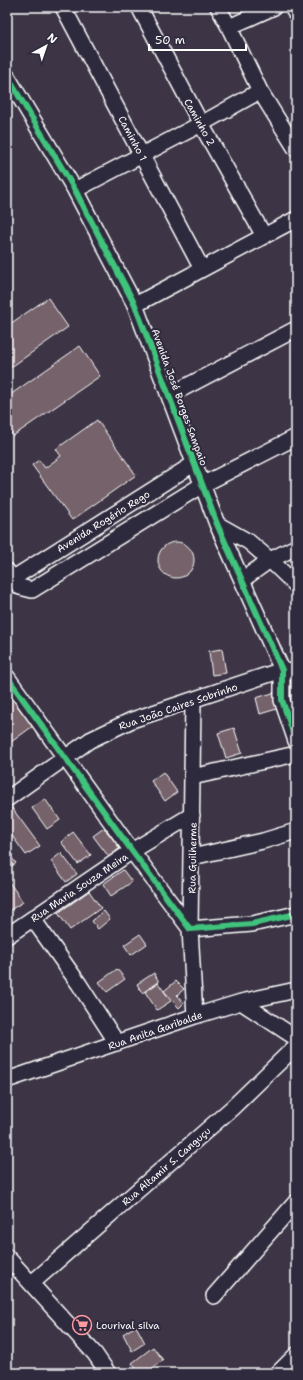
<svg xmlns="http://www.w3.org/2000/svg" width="303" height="1380" font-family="'Shantell Sans',sans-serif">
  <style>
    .building { fill: #76626a; stroke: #fff }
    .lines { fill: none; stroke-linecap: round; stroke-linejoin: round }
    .street-casing { stroke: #fff; stroke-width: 18 }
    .street { stroke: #2f2a3d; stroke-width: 15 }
    .cycleway-casing { stroke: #2f2a3d; stroke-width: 8 }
    .cycleway { stroke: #40c37c; stroke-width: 6 }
    .labels { text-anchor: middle; stroke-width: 4; stroke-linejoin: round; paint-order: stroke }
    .street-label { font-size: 10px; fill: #fff; stroke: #2f2a3d }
    .poi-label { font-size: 10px; fill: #fff; stroke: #2f2a3d; text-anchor: start }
  </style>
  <rect width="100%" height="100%" fill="#3d3546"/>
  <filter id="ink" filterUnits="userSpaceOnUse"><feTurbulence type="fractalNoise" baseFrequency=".025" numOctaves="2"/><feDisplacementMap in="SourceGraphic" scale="8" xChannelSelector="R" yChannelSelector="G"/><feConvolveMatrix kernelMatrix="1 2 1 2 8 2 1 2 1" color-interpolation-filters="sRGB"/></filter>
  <g filter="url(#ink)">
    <path class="building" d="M 48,298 L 68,327 L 7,370 L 7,326 Z
      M 80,346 L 100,376 L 13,436 L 7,427 L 7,397 Z
      M 97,420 L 136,475 L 72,520 L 32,465 L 39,460 L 45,468 L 61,456 L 56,449 Z
      M158 560a18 18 0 1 1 36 0a18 18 0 1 1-36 0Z
      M 222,649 L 226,673 L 212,675 L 209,651 Z
      M 7,689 L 33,726 L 7,745 Z
      M 276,692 L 280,708 L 260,714 L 256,698 Z
      M 234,728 L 242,753 L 226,758 L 218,733 Z
      M 163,772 L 177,792 L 165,801 L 151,781 Z
      M 45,799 L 60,820 L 47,829 L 32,808 Z
      M 12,808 L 40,846 L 26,855 L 7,829 L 7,812 Z
      M 104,828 L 120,848 L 109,857 L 93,836 Z
      M 73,832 L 91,855 L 78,864 L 61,842 Z
      M 7,852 L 16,863 L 7,870 Z
      M 61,853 L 77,874 L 66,882 L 51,861 Z
      M 123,870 L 132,882 L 111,896 L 103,884 Z
      M 7,879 L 23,902 L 10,910 L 7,906 Z
      M 89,891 L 101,908 L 70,930 L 58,913 Z
      M 104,911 L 110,919 L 98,929 L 92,921 Z
      M 140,934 L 147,944 L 131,955 L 124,945 Z
      M 117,969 L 125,979 L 107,992 L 99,982 Z
      M 154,973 L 159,982 L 142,993 L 137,984 Z
      M 176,981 L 184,989 L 177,995 L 184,1003 L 179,1008 L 164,991 Z
      M 158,983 L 171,1001 L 157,1010 L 145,992 Z
      M 136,1326 L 145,1343 L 132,1351 L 123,1334 Z
      M 153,1347 L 163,1360 L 146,1373 L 139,1373 L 132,1363 Z"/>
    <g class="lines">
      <g class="street-casing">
        <path id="street" d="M 63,7 L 202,269
          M 139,7 L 201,124 L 264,236
          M 218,7 L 229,27 L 260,91 L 296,149
          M 292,7 L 296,14
          M 229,27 L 274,7
          M 7,76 L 75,190 L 135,305 L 217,524 L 282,670 L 282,700 L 296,741
          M 75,190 L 201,124 L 260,91
          M 135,305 L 296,219
          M 170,395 L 296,329
          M 217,524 L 249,542 L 270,560 L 296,585
          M 7,571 L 20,587 L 32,590 L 202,485 L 296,437
          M 12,579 L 195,463
          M 242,580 L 270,560 L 296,547
          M 7,677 L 132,851 L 190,929 L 252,924 L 296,914
          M 193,700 L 190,929 L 195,1016
          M 192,777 L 296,754
          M 7,799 L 90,740 L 132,720 L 282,670 L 296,673
          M 192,857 L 263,841 L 296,831
          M 33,919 L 79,984 L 117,1043
          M 7,936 L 132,851 L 192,815
          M 241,1002 L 296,990
          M 7,1080 L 195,1016 L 241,1002 L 296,1038
          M 7,1257 L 95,1354 L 108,1373
          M 32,1283 L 232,1108 L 296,1046
          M 214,1296 L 296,1202
          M 278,1373 L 296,1355"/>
      </g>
      <use href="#street" class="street"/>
      <g class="cycleway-casing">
        <path id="cycleway" d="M 7,76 L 75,190 L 135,305 L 217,524 L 282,670 L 282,700 L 296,741
          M 7,677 L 132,851 L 190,929 L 252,924 L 296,914"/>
      </g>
      <use href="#cycleway" class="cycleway"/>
    </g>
  </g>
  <defs>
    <g id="supermarket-ring" transform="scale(1)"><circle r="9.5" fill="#2f2a3d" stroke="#ff9aa2" stroke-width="1.5"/><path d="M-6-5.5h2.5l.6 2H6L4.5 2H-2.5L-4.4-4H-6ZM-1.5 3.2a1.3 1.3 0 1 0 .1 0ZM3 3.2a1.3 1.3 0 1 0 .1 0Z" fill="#ff9aa2"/></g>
  </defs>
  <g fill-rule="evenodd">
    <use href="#supermarket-ring" x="82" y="1325"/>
  </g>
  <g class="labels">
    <g class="street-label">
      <text transform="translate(200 122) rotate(61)" y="4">Caminho 2</text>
      <text transform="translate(133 138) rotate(62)" y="4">Caminho 1</text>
      <text transform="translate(180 397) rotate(70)" y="4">Avenida José Borges Sampaio</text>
      <text transform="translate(103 521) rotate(-32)" y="4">Avenida Rogério Rego</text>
      <text transform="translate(178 706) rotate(-19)" y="4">Rua João Caires Sobrinho</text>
      <text transform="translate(192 858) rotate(-89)" y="4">Rua Guilherme</text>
      <text transform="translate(79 887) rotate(-34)" y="4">Rua Maria Souza Meira</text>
      <text transform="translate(155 1030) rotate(-19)" y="4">Rua Anita Garibalde</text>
      <text transform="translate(166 1166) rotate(-41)" y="4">Rua Altamir S. Canguçu</text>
    </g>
    <g class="poi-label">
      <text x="96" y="1329">Lourival silva</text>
    </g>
  </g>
  <rect width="303" height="1380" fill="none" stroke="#2f2a3d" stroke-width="24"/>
  <rect x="12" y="12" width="279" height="1356" fill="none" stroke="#fff" stroke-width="1.5" filter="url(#ink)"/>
  <g transform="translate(46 46) rotate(40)" stroke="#2f2a3d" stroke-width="3" paint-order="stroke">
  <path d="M0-3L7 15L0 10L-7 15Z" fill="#ffffff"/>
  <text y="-6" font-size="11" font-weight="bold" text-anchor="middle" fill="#ffffff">N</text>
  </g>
  <path d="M149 44v6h97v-6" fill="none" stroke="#ffffff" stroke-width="2"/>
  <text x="155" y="44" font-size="12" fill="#ffffff" stroke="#2f2a3d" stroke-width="3" paint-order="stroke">50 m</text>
</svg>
